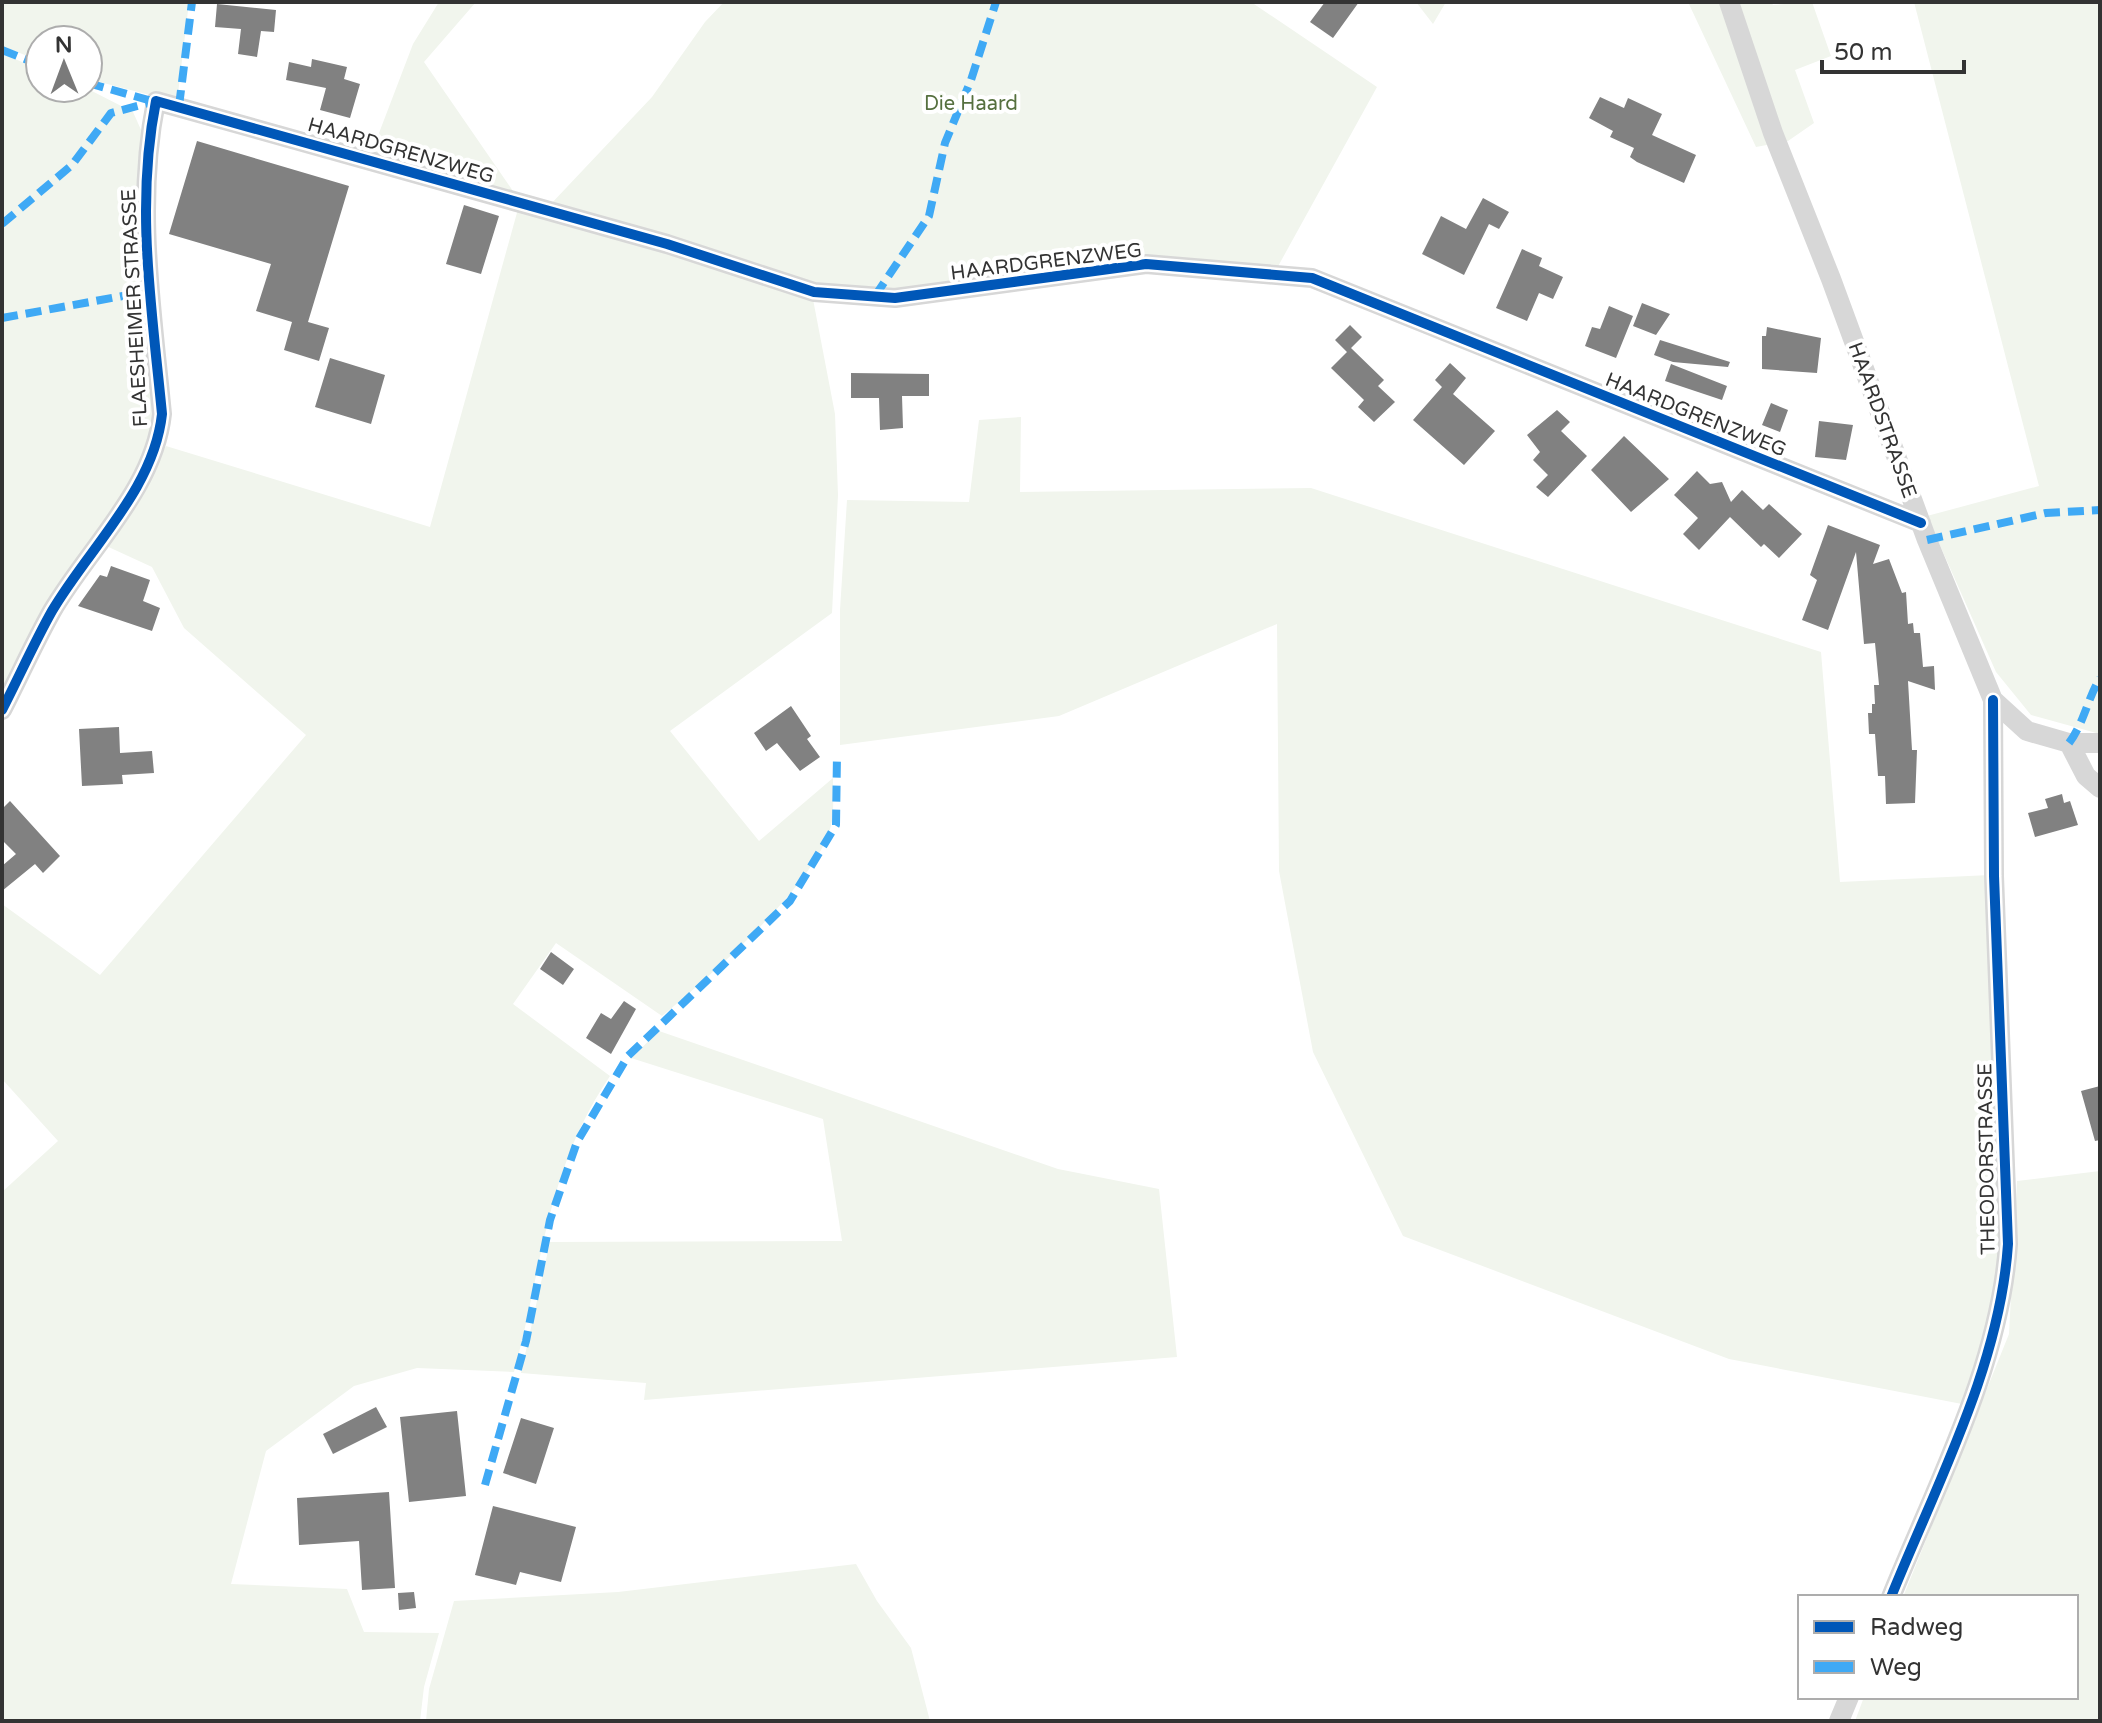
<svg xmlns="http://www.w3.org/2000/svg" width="2102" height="1723" font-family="'Varela Round',sans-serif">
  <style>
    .green { fill: #f1f5ed }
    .building { fill: #818181 }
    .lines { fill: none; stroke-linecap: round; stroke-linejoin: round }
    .minor { stroke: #d7d7d7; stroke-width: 20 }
    .quiet { stroke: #3fa9f5; stroke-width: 8; stroke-dasharray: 16 8; stroke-linecap: butt }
    .cycleway-casing { stroke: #fff; stroke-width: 15 }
    .cycleway { stroke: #0057b8; stroke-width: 10 }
    .labels { text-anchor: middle; stroke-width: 8; stroke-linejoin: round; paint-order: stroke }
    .park-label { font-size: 20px; fill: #56703f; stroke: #fff }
    .street-label { font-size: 20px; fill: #333; stroke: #fff }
  </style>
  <rect width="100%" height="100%" fill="#fff"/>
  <path class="green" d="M 2,2 L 189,2 L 177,102 L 88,79 L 88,40 L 40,40 L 40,61 L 2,46 Z
    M 439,2 L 476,2 L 424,62 L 515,194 L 371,154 L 413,44 Z
    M 724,2 L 1251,2 L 1377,87 L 1276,270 L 1030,259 L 895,295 L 815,291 L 549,206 L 652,97 L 705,22 Z
    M 1416,2 L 1446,2 L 1433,24 Z
    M 1688,2 L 1771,2 L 1773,5 L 1812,2 L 1831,56 L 1795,70 L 1814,123 L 1788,141 L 1756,147 Z
    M 1914,2 L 2100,2 L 2100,734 L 2031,715 L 1996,672 L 1927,516 L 2039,486 Z
    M 2,54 L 40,69 L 40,88 L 86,88 L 133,112 L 142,132 L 160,419 L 142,474 L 2,702 Z
    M 518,209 L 812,294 L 835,414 L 838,495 L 832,613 L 670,731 L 759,841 L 833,778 C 833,792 834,807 832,821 C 822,880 708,978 662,1016 L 556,943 L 513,1004 L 610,1076 C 545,1172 543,1266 514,1372 L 417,1368 L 354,1386 L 266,1451 L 231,1584 L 347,1589 L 364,1632 L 439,1633 L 424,1687 L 420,1721 L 2,1721 L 2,1192 L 58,1141 L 2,1079 L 2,904 L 100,975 L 306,735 L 184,628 L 152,567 L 102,544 L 166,446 L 430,527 Z
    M 1021,417 L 1020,492 L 1311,488 L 1821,652 L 1840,882 L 1990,875 L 2003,1243 L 1978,1365 L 1962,1404 L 1729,1359 L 1403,1236 L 1313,1052 L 1279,871 L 1277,624 L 1059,716 L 840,745 L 840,610 L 847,500 L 969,502 L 979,420 Z
    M 659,1031 L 1058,1169 L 1159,1189 L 1177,1357 L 644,1400 L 646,1383 L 521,1373 L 550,1242 L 842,1241 L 823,1119 L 631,1058 Z
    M 2100,1171 L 2100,1721 L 1855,1721 L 1864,1697 L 2076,1697 L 2076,1597 L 1903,1597 L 2009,1334 L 2017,1181 Z
    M 856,1564 L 877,1601 L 911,1648 L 930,1721 L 426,1721 L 429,1689 L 454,1601 L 618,1592 Z"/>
  <path class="building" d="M 1325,2 L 1359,2 L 1333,38 L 1310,22 Z
    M 217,4 L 276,10 L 274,32 L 261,31 L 257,57 L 238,54 L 241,29 L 215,27 Z
    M 312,59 L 347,67 L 344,79 L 360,84 L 350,118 L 320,110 L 326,88 L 286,80 L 289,62 L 311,67 Z
    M 1600,97 L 1624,108 L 1628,98 L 1662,114 L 1652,135 L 1696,155 L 1684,183 L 1637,162 L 1630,157 L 1634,148 L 1610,137 L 1613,131 L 1589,118 Z
    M 197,141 L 349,186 L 308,322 L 329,328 L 319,361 L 284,350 L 292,322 L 256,311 L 271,264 L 169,234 Z
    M 1483,198 L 1509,212 L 1499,229 L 1489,224 L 1464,275 L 1422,254 L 1441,216 L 1466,229 Z
    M 464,205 L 499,216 L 481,274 L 446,264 Z
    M 1522,249 L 1542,258 L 1539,266 L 1563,277 L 1553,299 L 1539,293 L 1527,321 L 1496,308 Z
    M 1642,303 L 1670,314 L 1656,335 L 1633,326 Z
    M 1609,306 L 1633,316 L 1616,358 L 1585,346 L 1592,327 L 1600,329 Z
    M 1350,325 L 1362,337 L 1351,348 L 1384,380 L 1378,386 L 1395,402 L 1374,422 L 1358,407 L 1364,400 L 1331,368 L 1347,352 L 1335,340 Z
    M 1767,327 L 1821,338 L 1817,373 L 1762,369 L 1762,336 L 1766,336 Z
    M 1660,340 L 1730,362 L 1728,367 L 1673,362 L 1654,355 Z
    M 330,358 L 385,375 L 371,424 L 315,407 Z
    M 1450,363 L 1466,378 L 1453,394 L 1495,431 L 1464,465 L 1413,420 L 1442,387 L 1435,380 Z
    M 1671,364 L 1727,386 L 1722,400 L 1665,381 Z
    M 851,373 L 929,374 L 929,396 L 902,396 L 903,428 L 880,430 L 879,398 L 851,398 Z
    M 1771,403 L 1788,410 L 1780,432 L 1762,425 Z
    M 1557,410 L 1570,422 L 1561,431 L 1587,456 L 1548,497 L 1536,487 L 1548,475 L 1533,460 L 1540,452 L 1527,435 Z
    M 1819,421 L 1853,425 L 1846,460 L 1815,457 Z
    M 1624,436 L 1669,479 L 1631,512 L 1591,470 Z
    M 1697,471 L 1710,484 L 1722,482 L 1731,502 L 1742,490 L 1763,510 L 1769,504 L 1802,534 L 1779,558 L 1764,544 L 1761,547 L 1730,517 L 1699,550 L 1683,534 L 1698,518 L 1674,495 Z
    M 1828,525 L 1880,545 L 1873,564 L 1889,559 L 1902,593 L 1906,592 L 1908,624 L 1913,623 L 1914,633 L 1920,633 L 1923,667 L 1934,666 L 1935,690 L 1908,681 L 1912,750 L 1917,750 L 1915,803 L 1886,804 L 1885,776 L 1878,776 L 1875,734 L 1869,734 L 1868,713 L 1872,713 L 1872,704 L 1875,704 L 1874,685 L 1879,685 L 1875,643 L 1864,644 L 1856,552 L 1828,630 L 1802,620 L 1817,580 L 1810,575 Z
    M 111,566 L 150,580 L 143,601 L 160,608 L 152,631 L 78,606 L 100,575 L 107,577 Z
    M 791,706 L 811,736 L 807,739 L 820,757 L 800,771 L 777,743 L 766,751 L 754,733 Z
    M 119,727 L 120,753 L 152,751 L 154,773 L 122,775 L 123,784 L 82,786 L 79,729 Z
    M 2062,794 L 2064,803 L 2070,801 L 2078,825 L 2035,837 L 2028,813 L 2048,808 L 2045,799 Z
    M 10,801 L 60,856 L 43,873 L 35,864 L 2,891 L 2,866 L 16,854 L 2,840 L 2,809 Z
    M 551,952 L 574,969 L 563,985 L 540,969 Z
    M 624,1001 L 636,1009 L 611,1054 L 586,1038 L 601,1013 L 611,1019 Z
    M 2100,1086 L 2100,1140 L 2095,1141 L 2081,1091 Z
    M 376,1407 L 387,1427 L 333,1454 L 323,1434 Z
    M 457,1411 L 466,1496 L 409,1502 L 400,1417 Z
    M 521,1418 L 554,1428 L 536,1484 L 503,1473 Z
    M 389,1492 L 395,1588 L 362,1590 L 359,1541 L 299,1545 L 297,1498 Z
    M 493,1506 L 576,1527 L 561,1582 L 520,1572 L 516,1585 L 475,1575 Z
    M 414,1592 L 416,1608 L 399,1610 L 398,1593 Z"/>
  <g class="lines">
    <path class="minor" d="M 1729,2 L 1773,133 L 1831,279 L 1927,540 L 1993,700 L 2027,731 L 2069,743 L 2100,743
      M 2,710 C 19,677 34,643 52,611 C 89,548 154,489 162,414 C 152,309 135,206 156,101 L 667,244 L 814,292 L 895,298 L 1146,264 L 1312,278 L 1921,523
      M 2069,743 L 2086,776 L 2100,788
      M 1891,1597 C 1936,1485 2000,1366 2008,1244 L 1994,876 L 1993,700
      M 1839,1721 L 1849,1697"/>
    <path class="quiet" d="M 2,50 L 40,65
      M 88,83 L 152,101
      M 179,106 L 192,2
      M 2,224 L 72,165 L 111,113 L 156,101
      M 875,296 L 929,216 L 945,143 L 971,80 L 996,2
      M 2,318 L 150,291
      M 1927,540 L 2046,513 L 2100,510
      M 2069,743 C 2084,723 2087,700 2100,678
      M 485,1485 L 526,1341 L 550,1220 L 577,1142 L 628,1056 L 790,901 L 836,825 L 837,754"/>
    <g class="cycleway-casing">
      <path id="cycleway" d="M 2,710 C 19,677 34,643 52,611 C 89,548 154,489 162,414 C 152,309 135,206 156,101 L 667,244 L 814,292 L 895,298 L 1146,264 L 1312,278 L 1921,523
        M 1891,1597 C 1936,1485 2000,1366 2008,1244 L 1994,876 L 1993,700"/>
    </g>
    <use href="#cycleway" class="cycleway"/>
  </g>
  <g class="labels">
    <g class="park-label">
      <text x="971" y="110">Die Haard</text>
    </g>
    <g class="street-label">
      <text transform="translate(401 150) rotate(16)" y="7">HAARDGRENZWEG</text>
      <text transform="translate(1046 261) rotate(-7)" y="7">HAARDGRENZWEG</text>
      <text transform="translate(134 308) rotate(-93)" y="7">FLAESHEIMER STRASSE</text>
      <text transform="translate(1696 414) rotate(22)" y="7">HAARDGRENZWEG</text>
      <text transform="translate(1883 420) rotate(70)" y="7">HAARDSTRASSE</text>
      <text transform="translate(1986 1159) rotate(-91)" y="7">THEODORSTRASSE</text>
    </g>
  </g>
  <rect width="2102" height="1723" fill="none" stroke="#333333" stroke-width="8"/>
  <rect x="1798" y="1595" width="280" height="104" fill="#ffffff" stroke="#adadad" stroke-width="2"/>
  <rect x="1814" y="1621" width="40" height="12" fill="#0057b8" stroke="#adadad" stroke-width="2"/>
  <text x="1870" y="1635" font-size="24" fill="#333333">Radweg</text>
  <rect x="1814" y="1661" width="40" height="12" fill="#3fa9f5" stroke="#adadad" stroke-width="2"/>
  <text x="1870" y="1675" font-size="24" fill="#333333">Weg</text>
  <g transform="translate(64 64) rotate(359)"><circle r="38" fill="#ffffff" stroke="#adadad" stroke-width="2"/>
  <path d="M0-6L14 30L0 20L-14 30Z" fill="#7a7a7a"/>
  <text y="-12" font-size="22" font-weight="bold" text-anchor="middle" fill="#333333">N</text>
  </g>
  <path d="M1822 60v12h142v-12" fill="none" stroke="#333333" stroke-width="4"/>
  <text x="1834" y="60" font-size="24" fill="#333333" stroke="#ffffff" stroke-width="6" paint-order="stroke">50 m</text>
</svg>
